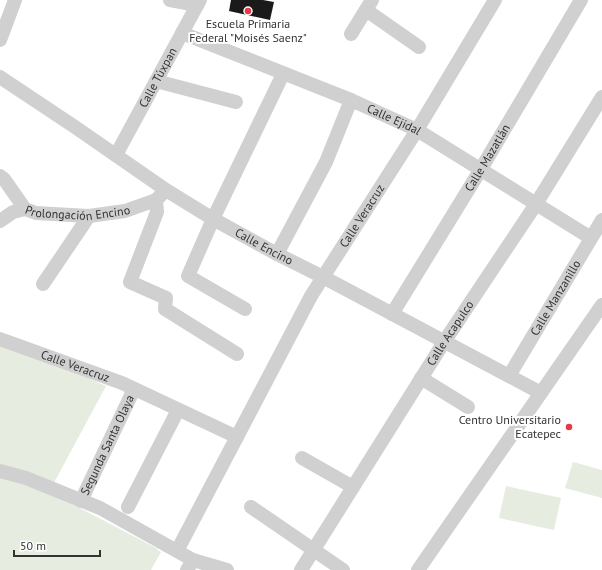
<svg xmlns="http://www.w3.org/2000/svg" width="602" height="570" font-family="'PT Sans',sans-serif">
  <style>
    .green { fill: #e6ecdf }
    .building { fill: #1a1a1a }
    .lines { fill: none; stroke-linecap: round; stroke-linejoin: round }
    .street { stroke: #d0d0d0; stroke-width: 14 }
    .poi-dot { fill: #e63946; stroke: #fff; stroke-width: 1.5 }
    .labels { text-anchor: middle; stroke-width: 4; stroke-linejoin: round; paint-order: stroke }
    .poi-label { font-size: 12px; fill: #333; stroke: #fff }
    .street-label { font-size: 12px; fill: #333; stroke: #fff }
  </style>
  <rect width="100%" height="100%" fill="#fff"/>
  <path class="green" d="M 0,340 L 106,386 L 49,492 L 158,549 L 157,550 L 161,552 L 151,570 L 0,570 Z
    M 573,462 L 602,470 L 602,498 L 565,488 Z
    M 506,486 L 561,498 L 554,530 L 499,518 Z"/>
  <path class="building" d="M 231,0 L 263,0 L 274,2 L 270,20 L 229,11 Z"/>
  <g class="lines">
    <g class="street">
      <path d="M 170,0 L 197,5"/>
      <path d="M 366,10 L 419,47"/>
      <path id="s1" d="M 182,33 L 351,100 L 417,130 L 591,238"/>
      <path d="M 351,34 L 372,0"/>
      <path d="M 0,40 L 15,0"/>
      <path id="s2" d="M 0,77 L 75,127 L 166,190 L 213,219 L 277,254 L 323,277 L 541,393"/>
      <path d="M 156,81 L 236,102"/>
      <path id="s3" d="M 116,155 L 200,0"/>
      <path id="s4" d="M 0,176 L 4,179 L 25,209 L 36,213 L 89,216 L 125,211 L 156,200 L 163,193"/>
      <path d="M 156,200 L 157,212 L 130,282 L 166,298 L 165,309 L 237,354"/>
      <path d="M 0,221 L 13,212 L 25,209"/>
      <path d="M 277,254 L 326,162 L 351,100"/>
      <path d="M 43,284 L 89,216"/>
      <path d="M 245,309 L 188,276 L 213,219 L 283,74"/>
      <path id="s5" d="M 392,314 L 481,169 L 581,0"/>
      <path id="s6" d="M 0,339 L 122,383 L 237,437"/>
      <path id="s7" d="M 509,376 L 602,220"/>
      <path d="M 421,378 L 468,407"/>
      <path d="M 302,458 L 353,487"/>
      <path d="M 0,471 L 26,478 L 100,508 L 193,560 L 227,570"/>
      <path id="s8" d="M 81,501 L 134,389"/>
      <path d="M 128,507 L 178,410"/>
      <path d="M 251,507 L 343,570"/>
      <path id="s9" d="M 177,551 L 311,296 L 417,130 L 495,0"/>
      <path d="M 187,570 L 193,560"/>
      <path id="s10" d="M 301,570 L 444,342 L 536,204 L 602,97"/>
      <path d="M 418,570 L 602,305"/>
    </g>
  </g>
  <g class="poi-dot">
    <circle cx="248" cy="11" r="4"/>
    <circle cx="569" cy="427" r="4"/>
  </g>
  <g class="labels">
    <g class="poi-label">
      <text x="248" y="28">Escuela Primaria<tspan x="248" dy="14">Federal "Moisés Saenz"</tspan></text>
      <text x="561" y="424" text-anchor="end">Centro Universitario<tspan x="561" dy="14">Ecatepec</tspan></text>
    </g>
    <g class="street-label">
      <text dy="4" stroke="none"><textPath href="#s3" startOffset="88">Calle Túxpan</textPath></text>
      <text dy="4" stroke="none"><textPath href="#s1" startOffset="229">Calle Ejidal</textPath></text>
      <text dy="4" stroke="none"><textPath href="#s5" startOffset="183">Calle Mazatlán</textPath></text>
      <text dy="4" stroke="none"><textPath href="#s4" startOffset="95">Prolongación Encino</textPath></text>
      <text dy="4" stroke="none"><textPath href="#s9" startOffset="383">Calle Veracruz</textPath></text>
      <text dy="4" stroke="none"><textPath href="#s2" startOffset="314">Calle Encino</textPath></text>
      <text dy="4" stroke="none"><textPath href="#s7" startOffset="91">Calle Manzanillo</textPath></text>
      <text dy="4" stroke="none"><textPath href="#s10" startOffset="280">Calle Acapulco</textPath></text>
      <text dy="4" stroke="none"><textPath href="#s6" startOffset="80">Calle Veracruz</textPath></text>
      <text dy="4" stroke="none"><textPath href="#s8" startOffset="62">Segunda Santa Olaya</textPath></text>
    </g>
  </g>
  <path d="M14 550v6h86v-6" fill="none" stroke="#333333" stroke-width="2"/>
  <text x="20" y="550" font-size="12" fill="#333333" stroke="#ffffff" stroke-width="3" paint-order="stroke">50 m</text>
</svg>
